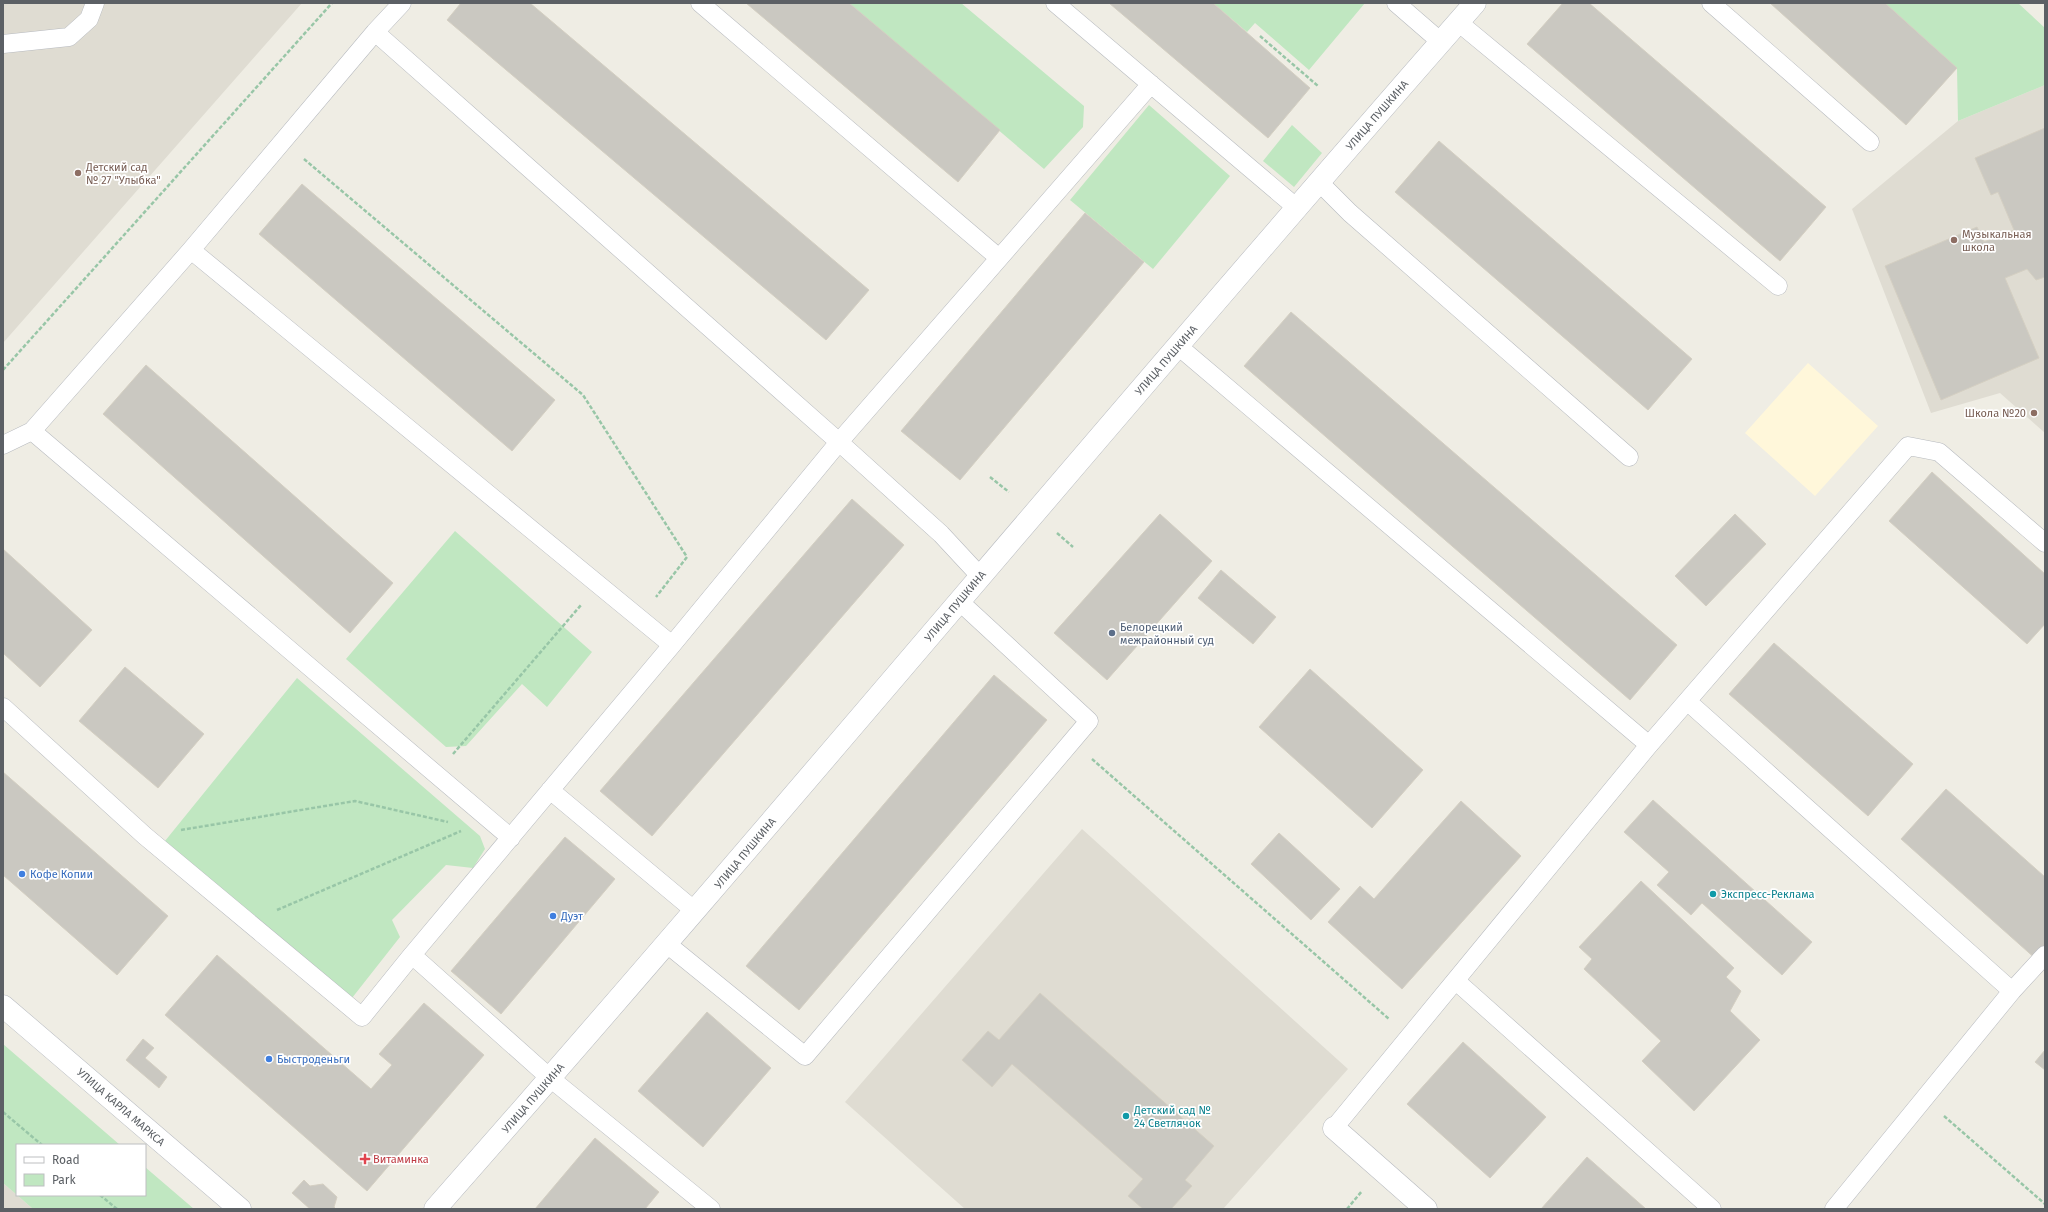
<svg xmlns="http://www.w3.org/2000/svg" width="2048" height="1212" font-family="'Fira Sans',sans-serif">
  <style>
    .commercial { fill: #fff7da }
    .education { fill: #dfdcd2 }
    .green { fill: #c0e7c1 }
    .building { fill: #cac8c1; stroke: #d4cfc2 }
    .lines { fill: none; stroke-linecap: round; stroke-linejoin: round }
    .lane-casing { stroke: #b7babf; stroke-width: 19 }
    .street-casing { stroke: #b7babf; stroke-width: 23 }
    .secondary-casing { stroke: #b8bbc1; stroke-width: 23 }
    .path { stroke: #98c6a7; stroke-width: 2.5; stroke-dasharray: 4 2; stroke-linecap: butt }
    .lane { stroke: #fff; stroke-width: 18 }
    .street { stroke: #fff; stroke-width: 22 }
    .secondary { stroke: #fff; stroke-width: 22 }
    .education-dot { fill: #8d6e63; stroke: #fff; stroke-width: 1.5 }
    .service-dot { fill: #5c6f8a; stroke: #fff; stroke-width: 1.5 }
    .shop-dot { fill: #3f7fe0; stroke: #fff; stroke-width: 1.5 }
    .culture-dot { fill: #0f9aa8; stroke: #fff; stroke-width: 1.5 }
    .health-dot { fill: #e0444e; stroke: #fff; stroke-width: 1.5 }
    .labels { text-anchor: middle; stroke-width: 3.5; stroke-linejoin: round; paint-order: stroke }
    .street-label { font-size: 11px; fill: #5c6065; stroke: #fff }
    .education-label { font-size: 11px; fill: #785e54; stroke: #fff; text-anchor: start }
    .service-label { font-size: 11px; fill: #4e5e75; stroke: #fff; text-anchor: start }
    .shop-label { font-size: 11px; fill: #366cbe; stroke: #fff; text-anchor: start }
    .culture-label { font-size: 11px; fill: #0d838f; stroke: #fff; text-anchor: start }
    .health-label { font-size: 11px; fill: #be3a42; stroke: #fff; text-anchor: start }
  </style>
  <rect width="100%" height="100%" fill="#efede4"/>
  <path class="commercial" d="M 1808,363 L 1878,426 L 1815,496 L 1745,433 Z"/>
  <path class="education" d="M 3,3 L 302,3 L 3,343 Z
    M 2045,85 L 2045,433 L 2000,393 L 1931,413 L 1852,209 L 1958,121 Z
    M 1082,829 L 1348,1069 L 1223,1209 L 965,1209 L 845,1102 Z
    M 3,1183 L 17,1195 L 33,1209 L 3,1209 Z"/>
  <path class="green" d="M 849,3 L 961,3 L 1084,106 L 1083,127 L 1044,169 Z
    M 1213,3 L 1365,3 L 1309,70 L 1255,23 L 1247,32 Z
    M 1885,3 L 2018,3 L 2045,28 L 2045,85 L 1958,121 L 1957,68 Z
    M 1149,105 L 1230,176 L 1153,269 L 1070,200 Z
    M 1292,125 L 1322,153 L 1294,187 L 1263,161 Z
    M 455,531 L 592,652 L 547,707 L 522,684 L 466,746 L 446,747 L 346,659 Z
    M 297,678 L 480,836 L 485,849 L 473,868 L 446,865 L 392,920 L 400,937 L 352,998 L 165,841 Z
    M 3,1044 L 120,1145 L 17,1145 L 17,1195 L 3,1183 Z
    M 145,1167 L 194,1209 L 33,1209 L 17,1195 L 145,1195 Z"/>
  <path class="building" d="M 461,3 L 530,3 L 869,290 L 826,340 L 447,20 Z
    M 746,3 L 849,3 L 1000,130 L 958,182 Z
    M 1109,3 L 1213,3 L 1310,88 L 1268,138 Z
    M 1563,3 L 1589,3 L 1826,207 L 1780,261 L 1527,44 Z
    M 1770,3 L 1885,3 L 1957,68 L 1906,125 Z
    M 2045,128 L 2045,277 L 2036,280 L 2027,269 L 2005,278 L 2039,358 L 1941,400 L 1885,266 L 1977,227 L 1984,242 L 2014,230 L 1998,192 L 1991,195 L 1975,158 Z
    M 1439,141 L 1692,359 L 1648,410 L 1395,192 Z
    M 302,184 L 555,400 L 512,451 L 259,234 Z
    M 1085,213 L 1144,262 L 960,480 L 901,431 Z
    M 1291,312 L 1677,645 L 1630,700 L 1244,366 Z
    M 146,365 L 393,583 L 350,633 L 103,414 Z
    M 1932,472 L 2045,574 L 2045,624 L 2027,644 L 1889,521 Z
    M 852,499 L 904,545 L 652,836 L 600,791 Z
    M 1160,514 L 1212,561 L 1107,680 L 1054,633 Z
    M 1735,514 L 1766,544 L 1706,606 L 1675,576 Z
    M 3,549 L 92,630 L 40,687 L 3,653 Z
    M 1221,570 L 1276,617 L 1253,644 L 1198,598 Z
    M 1774,643 L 1913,764 L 1868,816 L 1729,694 Z
    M 125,667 L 204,734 L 158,788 L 79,721 Z
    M 1310,669 L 1423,770 L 1372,828 L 1259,727 Z
    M 994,675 L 1047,720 L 799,1010 L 746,966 Z
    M 3,772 L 168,916 L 117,975 L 3,875 Z
    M 1946,789 L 2045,877 L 2045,951 L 2037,960 L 1901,839 Z
    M 1653,800 L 1812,942 L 1782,975 L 1702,903 L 1691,915 L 1657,885 L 1669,872 L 1624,832 Z
    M 1461,801 L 1521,856 L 1402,989 L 1328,922 L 1360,886 L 1374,899 Z
    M 1279,833 L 1340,889 L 1311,920 L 1251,864 Z
    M 565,837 L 615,879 L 501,1014 L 451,971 Z
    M 1641,881 L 1734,968 L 1726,977 L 1741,991 L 1730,1011 L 1760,1040 L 1694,1111 L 1642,1061 L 1661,1041 L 1584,969 L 1592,959 L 1579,947 Z
    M 217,955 L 371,1089 L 392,1065 L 379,1054 L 424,1003 L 484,1055 L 367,1191 L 165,1015 Z
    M 1040,993 L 1214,1146 L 1185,1180 L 1192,1186 L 1171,1209 L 1143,1209 L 1128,1196 L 1143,1179 L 1012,1064 L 992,1087 L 962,1060 L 988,1031 L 999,1040 Z
    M 707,1012 L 771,1068 L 703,1147 L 638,1091 Z
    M 143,1039 L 154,1048 L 145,1058 L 167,1077 L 159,1088 L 126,1060 Z
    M 1463,1042 L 1546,1117 L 1490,1178 L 1407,1104 Z
    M 2045,1050 L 2045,1070 L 2035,1062 Z
    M 595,1138 L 659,1192 L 645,1209 L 535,1209 Z
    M 1587,1157 L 1646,1209 L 1541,1209 Z
    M 304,1180 L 310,1186 L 323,1184 L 337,1197 L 334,1207 L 336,1209 L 310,1209 L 292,1193 Z"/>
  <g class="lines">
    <g class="lane-casing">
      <path id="lane" d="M 700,3 L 999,258
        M 1055,3 L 1297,208
        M 1396,3 L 1441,42
        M 1711,3 L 1870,142
        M 1458,22 L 1778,286
        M 375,32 L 402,3
        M 3,44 L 69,37 L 89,19 L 95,3
        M 1319,182 L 1350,213 L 1629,457
        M 191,250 L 672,645
        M 1178,346 L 1649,745 L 1334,1128
        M 3,445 L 32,431
        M 1687,701 L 2012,991
        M 3,707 L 145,836 L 362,1017 L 412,955
        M 1649,745 L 1908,446 L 1939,452 L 2045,543
        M 550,790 L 695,911
        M 511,838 L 32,431 L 191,250 L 375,32 L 839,442 L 941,534 L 980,576
        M 667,944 L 805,1056 L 1089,721 L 960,602
        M 1456,981 L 1712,1209
        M 711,1209 L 550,1078 L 412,955 L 672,645 L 839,442 L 1151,84
        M 1834,1209 L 2012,991 L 2045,955"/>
    </g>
    <g class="street-casing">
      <path id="street" d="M 1334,1128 L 1426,1209"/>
    </g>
    <g class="secondary-casing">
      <path id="secondary" d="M 3,1006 L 240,1209
        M 435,1209 C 786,811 1124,402 1475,3"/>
    </g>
    <path class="path" d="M 1260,36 L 1318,86
      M 304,159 L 583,395 L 687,557 L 656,597
      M 3,370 L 332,3
      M 990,477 L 1009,492
      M 1057,533 L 1073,547
      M 453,754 L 581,605
      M 1092,759 L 1389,1019
      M 181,830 L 355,801 L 448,822
      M 277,910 L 461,831
      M 3,1112 L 42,1145
      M 1944,1116 L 2045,1204
      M 100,1195 L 117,1209
      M 1347,1209 L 1362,1191"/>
    <use href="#lane" class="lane"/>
    <use href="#street" class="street"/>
    <use href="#secondary" class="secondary"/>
  </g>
  <g class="education-dot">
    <circle cx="78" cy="173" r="4"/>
    <circle cx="1954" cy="240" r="4"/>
    <circle cx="2034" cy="413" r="4"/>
  </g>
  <circle class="service-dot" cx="1112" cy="633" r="4"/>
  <g class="shop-dot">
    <circle cx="22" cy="874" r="4"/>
    <circle cx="553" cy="916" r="4"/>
    <circle cx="269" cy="1059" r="4"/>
  </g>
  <g class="culture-dot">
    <circle cx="1713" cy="894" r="4"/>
    <circle cx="1126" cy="1116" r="4"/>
  </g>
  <path class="health-dot" d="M363 1153h4v4h4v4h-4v4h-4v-4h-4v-4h4z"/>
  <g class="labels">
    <g class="street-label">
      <text transform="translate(1377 115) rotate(-49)" y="4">УЛИЦА ПУШКИНА</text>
      <text transform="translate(1166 360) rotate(-49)" y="4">УЛИЦА ПУШКИНА</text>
      <text transform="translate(955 606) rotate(-50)" y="4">УЛИЦА ПУШКИНА</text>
      <text transform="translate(745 853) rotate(-50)" y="4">УЛИЦА ПУШКИНА</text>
      <text transform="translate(533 1098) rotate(-49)" y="4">УЛИЦА ПУШКИНА</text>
      <text transform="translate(121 1107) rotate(41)" y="4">УЛИЦА КАРЛА МАРКСА</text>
    </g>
    <g class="education-label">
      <text x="86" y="171">Детский сад<tspan x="86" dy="13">№ 27 "Улыбка"</tspan></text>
      <text x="1962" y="238">Музыкальная<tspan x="1962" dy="13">школа</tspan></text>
      <text x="2026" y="417" text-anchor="end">Школа №20</text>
    </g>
    <g class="service-label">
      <text x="1120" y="631">Белорецкий<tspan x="1120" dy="13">межрайонный суд</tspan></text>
    </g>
    <g class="shop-label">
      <text x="30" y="878">Кофе Копии</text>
      <text x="561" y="920">Дуэт</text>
      <text x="277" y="1063">Быстроденьги</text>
    </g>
    <g class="culture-label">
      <text x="1721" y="898">Экспресс-Реклама</text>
      <text x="1134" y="1114">Детский сад №<tspan x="1134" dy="13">24 Светлячок</tspan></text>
    </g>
    <g class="health-label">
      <text x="373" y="1163">Витаминка</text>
    </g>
  </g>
  <rect width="2048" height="1212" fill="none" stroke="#5c6065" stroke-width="8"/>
  <rect x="16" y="1144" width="130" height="52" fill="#ffffff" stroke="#bebfc1"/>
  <rect x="24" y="1157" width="20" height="6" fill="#ffffff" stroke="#bebfc1"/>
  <text x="52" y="1164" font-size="12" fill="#5c6065">Road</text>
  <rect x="24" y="1174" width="20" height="12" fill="#c0e7c1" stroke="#bebfc1"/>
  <text x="52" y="1184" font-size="12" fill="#5c6065">Park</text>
</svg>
